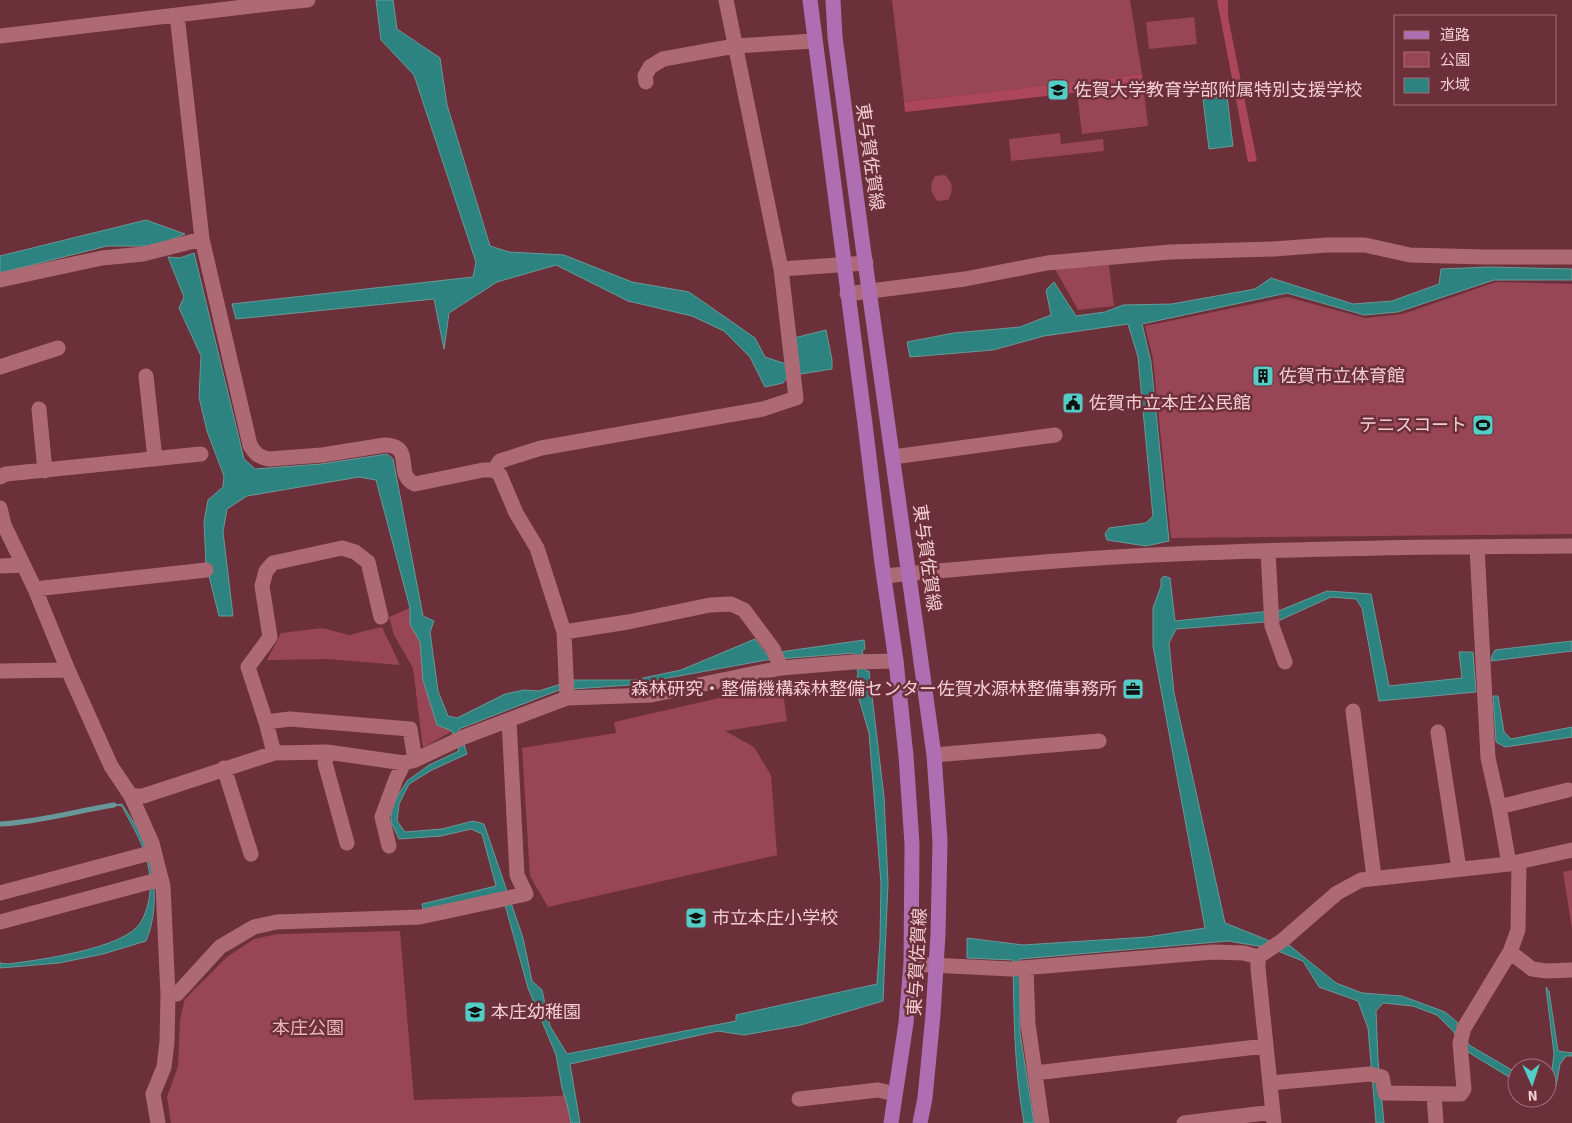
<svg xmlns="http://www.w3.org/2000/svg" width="1572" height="1123" font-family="Signika,'Noto Sans JP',sans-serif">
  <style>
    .green { fill: #984656 }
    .forest { fill: #ac465b }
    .water { fill: #2d837f; stroke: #689998; fill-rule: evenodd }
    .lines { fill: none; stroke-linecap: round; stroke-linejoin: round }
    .stream { stroke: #689998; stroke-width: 5 }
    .minor { stroke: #ad6a74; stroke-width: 15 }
    .major { stroke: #af6eb2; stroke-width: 15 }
    .labels { text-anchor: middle; stroke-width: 5; stroke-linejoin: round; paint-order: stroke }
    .poi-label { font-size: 18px; fill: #f2ccd1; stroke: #6c303b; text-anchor: start }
    .street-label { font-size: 18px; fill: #f2ccd1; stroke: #6c303b }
    .park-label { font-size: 18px; fill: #eeb6bd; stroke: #6c303b }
  </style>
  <rect width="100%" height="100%" fill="#6c303b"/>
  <path class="green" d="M 892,0 L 1130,0 L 1142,74 L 904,102 Z
    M 1194,17 L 1197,44 L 1149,49 L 1146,22 Z
    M 1143,85 L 1148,126 L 1082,134 L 1077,93 Z
    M 1060,133 L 1061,144 L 1103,139 L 1104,151 L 1011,161 L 1009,139 Z
    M 945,175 C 953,183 954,190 948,200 L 938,201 C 930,193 929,185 935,176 Z
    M 1109,265 L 1114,306 L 1078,310 L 1055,269 Z
    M 1496,282 L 1572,284 L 1572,534 L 1171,538 L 1153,359 L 1145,326 L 1287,297 L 1365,318 L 1403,314 Z
    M 410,608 L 410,624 L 420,642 L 423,680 L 452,731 L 423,748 L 413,668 L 394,635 L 389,617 Z
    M 382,627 L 400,665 L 326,659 L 267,660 L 281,633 L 323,628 L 349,635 Z
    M 763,688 L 783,692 L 787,721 L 725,731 L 754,747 L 771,775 L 777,855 L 548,907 L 530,876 L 522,748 L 616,733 L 614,722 Z
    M 1572,870 L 1572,929 L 1563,872 Z
    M 400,931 L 414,1100 L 560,1096 L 570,1093 L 574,1123 L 171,1123 L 167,1097 L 178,1066 L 180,1019 L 185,999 L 227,957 L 254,939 L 277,934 Z"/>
  <path class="forest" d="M 1217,0 L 1228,0 L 1228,17 L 1257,161 L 1248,162 Z
    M 1142,74 L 1143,85 L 905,112 L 904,102 Z"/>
  <path class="water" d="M 376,0 L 393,0 L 397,29 L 440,58 L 447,105 L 490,246 L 509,252 L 564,255 L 632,282 L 689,292 L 755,338 L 765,357 L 783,363 L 796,358 L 794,338 L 826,330 L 832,360 L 832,369 L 788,376 L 783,383 L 765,387 L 750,357 L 724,331 L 692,316 L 628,301 L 556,265 L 497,282 L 449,313 L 444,349 L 434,299 L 236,319 L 232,304 L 473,277 L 476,262 L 414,75 L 381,40 Z
    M 1227,96 L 1233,146 L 1209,149 L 1203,99 Z
    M 146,220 L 185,234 L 155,246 L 107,246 L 0,273 L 0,256 Z
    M 194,253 L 244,459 L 255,469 L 321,464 L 387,454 L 393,459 L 423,616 L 434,621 L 430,632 L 438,691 L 448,716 L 457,718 L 505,694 L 524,690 L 539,691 L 573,680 L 634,680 L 681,670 L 755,639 L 766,654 L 864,640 L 865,649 L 862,651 L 866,671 L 869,671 L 884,797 L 888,883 L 883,1001 L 801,1025 L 744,1035 L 718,1031 L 570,1064 L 580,1123 L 571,1123 L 567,1104 L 562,1088 L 556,1055 L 528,988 L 502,894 L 423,909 L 422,904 L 496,886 L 482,834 L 471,829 L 441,836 L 399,839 L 391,822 L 392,805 L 407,781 L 429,765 L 459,751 L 452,731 L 437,725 L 423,680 L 420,642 L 410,624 L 410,608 L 376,480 L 359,477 L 247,496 L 227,509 L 223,532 L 233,616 L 219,616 L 206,564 L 204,522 L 208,500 L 223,487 L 224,476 L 207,431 L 199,397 L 201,356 L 179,308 L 184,297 L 168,257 L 180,258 ZM 854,653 L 858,673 L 855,685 L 869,733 L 881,883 L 880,941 L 877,984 L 736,1015 L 736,1021 L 567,1054 L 550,1026 L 542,990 L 532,981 L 523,938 L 484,824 L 473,821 L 442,829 L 405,832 L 397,821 L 399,804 L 409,784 L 432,770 L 467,754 L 459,729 L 559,690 L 630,685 L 766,660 Z
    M 1489,267 L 1572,269 L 1572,280 L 1494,280 L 1398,312 L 1364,315 L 1287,293 L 1142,324 L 1151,362 L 1169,541 L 1146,546 L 1107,540 L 1105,534 L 1109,528 L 1146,523 L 1153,516 L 1138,357 L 1128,324 L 1044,336 L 993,350 L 910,357 L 907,342 L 954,333 L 1020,327 L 1051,315 L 1046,290 L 1054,282 L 1076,316 L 1105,312 L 1123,305 L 1172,304 L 1255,289 L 1271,278 L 1353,304 L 1392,301 L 1439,284 L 1441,269 Z
    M 1164,576 L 1170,578 L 1175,621 L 1281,610 L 1327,591 L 1371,594 L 1389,686 L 1462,678 L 1459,652 L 1473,652 L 1476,692 L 1379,701 L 1362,608 L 1356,599 L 1331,597 L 1278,621 L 1176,629 L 1169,643 L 1174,693 L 1225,923 L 1270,941 L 1289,945 L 1336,983 L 1362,993 L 1402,996 L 1445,1012 L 1457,1022 L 1469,1045 L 1517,1073 L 1517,1082 L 1468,1052 L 1452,1030 L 1437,1015 L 1413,1006 L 1383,1003 L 1376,1011 L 1378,1060 L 1384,1123 L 1376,1123 L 1368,1028 L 1358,1001 L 1319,987 L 1303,961 L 1270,948 L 1228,941 L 1020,959 L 1020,1033 L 1034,1123 L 1024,1123 C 1014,1069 1014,1014 1013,960 L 967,958 L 967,938 L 1023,945 L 1147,937 L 1205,928 L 1153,646 L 1153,608 L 1161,586 L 1161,579 Z
    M 1572,641 L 1572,651 L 1491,661 L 1492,656 L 1495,650 Z
    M 1493,696 L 1498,696 L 1504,732 L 1511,739 L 1572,727 L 1572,737 L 1505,747 L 1496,742 Z
    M 122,804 C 128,814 136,824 140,835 C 155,868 160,907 146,941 L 103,954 L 59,963 L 0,968 L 0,963 L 8,964 C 38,960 125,949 141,922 C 150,906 152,887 149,870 C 146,847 132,826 122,806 L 114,805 Z
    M 1546,987 L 1549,991 L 1558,1051 L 1572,1053 L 1572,1056 L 1566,1056 L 1560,1064 L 1556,1086 L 1547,1088 L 1547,1081 L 1551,1078 L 1554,1054 Z"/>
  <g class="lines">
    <path class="stream" d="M 0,824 C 39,822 76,811 114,805"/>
    <path class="minor" d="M 726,0 L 781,269 L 866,263
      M 286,2 L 308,0
      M 177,15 L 202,239 L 250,445 C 255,454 259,457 269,459 L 322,455 L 385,445 C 416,446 393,475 415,484 L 483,470 L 494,470 L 500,475 L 516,513 L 537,548 L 564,632 L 567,698
      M 0,36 L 286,2 L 286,0
      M 646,82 L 645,76 L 650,67 L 663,59 L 735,46 L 814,41
      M 0,280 L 102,258 L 143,254 L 202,239
      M 847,294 L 965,279 L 1047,263 L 1170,252 L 1274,249 L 1327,245 L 1365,245 L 1410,255 L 1484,257 L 1572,257
      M 0,367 L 58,348
      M 146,376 L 155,459
      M 39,409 L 45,471
      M 893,457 L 1055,435
      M 494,470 L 500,461 L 541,448 L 763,409 L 796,398 L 781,269
      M 0,477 L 6,474 L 201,454
      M 0,508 L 4,525 L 35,589 L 68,670 L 111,766 L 131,796 L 152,843 L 163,886 L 168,995 L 167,1042 L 164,1067 L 153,1094 L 158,1123
      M 1477,547 L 1488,758 L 1499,807 L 1509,864
      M 1268,551 L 1272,626 L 1285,662
      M 0,566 L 23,565
      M 884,576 C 981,567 1078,558 1175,554 C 1307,548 1440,547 1572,546
      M 35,589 L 206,570
      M 564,632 L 628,622 L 710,605 L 731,604 L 744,610 L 773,649 L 781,668
      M 0,671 L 68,670
      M 1353,711 L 1374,877
      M 266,722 L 290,719 L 410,729 L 415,760
      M 1438,732 L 1459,869
      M 327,752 L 325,763 L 347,843
      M 274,753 L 266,722 L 248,667 L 270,637 L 262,586 L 266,571 L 273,563 L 342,548 L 355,552 L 368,562 L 381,617
      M 934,755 L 1099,741
      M 224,768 L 251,854
      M 131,796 L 143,796 L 274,753 L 327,752 L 404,763 L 415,760 L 464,737 L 567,698 L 651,695 L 781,668 L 853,662 L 896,661
      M 1499,807 L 1568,790
      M 389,846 L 382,817 L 396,779 L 404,763
      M 0,893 L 154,852
      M 0,922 L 161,879
      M 1510,952 L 1532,969 L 1547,971 L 1572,970
      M 1258,957 L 1258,968 L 1274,1123
      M 911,964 L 1011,969 L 1213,952 L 1244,953 L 1258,957 L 1283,940 L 1337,893 L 1361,880 L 1509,864 L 1572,850
      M 1026,968 L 1028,1024 L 1042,1123
      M 168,995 L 177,994 L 220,947 L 254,927 L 277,922 L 420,917 L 526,894 L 517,875 L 509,720
      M 1035,1073 L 1265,1046
      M 1270,1083 L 1370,1074 L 1382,1077 L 1385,1093 L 1461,1094 L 1464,1089 L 1460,1043 L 1464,1028 L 1510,952 L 1518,930 L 1519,862
      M 1434,1094 L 1436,1123
      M 799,1099 L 878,1090 L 895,1094
      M 1184,1123 L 1273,1112"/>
    <path class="major" d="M 810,0 L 865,424 L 882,564 L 896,661 L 906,756 L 912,844 L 911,964 L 906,1023 L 891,1123
      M 833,0 L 835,37 L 863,247 L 934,755 L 940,841 L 938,934 L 933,1015 L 925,1098 L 920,1123"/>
  </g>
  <defs>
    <g id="school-square" transform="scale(1.125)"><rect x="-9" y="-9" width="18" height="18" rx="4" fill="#54cdc7" stroke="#6c303b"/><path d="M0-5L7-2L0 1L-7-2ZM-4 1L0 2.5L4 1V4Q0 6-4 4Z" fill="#111"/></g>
    <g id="building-square" transform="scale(1.125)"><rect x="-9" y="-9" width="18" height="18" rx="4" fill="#54cdc7" stroke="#6c303b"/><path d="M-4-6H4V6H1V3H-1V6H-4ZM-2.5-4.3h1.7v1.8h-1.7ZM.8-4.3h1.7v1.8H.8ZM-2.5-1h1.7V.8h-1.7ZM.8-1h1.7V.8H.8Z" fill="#111"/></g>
    <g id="civic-square" transform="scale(1.125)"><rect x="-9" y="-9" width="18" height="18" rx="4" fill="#54cdc7" stroke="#6c303b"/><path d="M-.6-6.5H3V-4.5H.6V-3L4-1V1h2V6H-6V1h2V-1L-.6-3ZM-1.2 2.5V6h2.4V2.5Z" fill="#111"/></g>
    <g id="stadium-square" transform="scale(1.125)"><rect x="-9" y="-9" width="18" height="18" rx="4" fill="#54cdc7" stroke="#6c303b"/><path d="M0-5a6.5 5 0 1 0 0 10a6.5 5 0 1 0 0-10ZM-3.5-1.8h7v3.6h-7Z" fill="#111"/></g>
    <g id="office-square" transform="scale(1.125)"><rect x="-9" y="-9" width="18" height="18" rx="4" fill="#54cdc7" stroke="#6c303b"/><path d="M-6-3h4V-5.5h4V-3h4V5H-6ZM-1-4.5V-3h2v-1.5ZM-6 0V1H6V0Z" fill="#111"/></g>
  </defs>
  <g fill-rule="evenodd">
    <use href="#school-square" x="1058" y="90"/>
    <use href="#building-square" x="1263" y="376"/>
    <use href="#civic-square" x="1073" y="403"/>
    <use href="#stadium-square" x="1483" y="425"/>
    <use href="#office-square" x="1133" y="689"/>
    <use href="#school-square" x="696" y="918"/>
    <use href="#school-square" x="475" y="1012"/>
  </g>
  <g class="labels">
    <g class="poi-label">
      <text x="1074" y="96">佐賀大学教育学部附属特別支援学校</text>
      <text x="1279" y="382">佐賀市立体育館</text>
      <text x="1089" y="409">佐賀市立本庄公民館</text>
      <text x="1467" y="431" text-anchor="end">テニスコート</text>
      <text x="1117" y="695" text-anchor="end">森林研究・整備機構森林整備センター佐賀水源林整備事務所</text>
      <text x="712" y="924">市立本庄小学校</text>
      <text x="491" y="1018">本庄幼稚園</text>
    </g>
    <g class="street-label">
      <text transform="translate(870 157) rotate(82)" y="6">東与賀佐賀線</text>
      <text transform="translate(927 558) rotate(82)" y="6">東与賀佐賀線</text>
      <text transform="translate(917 962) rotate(-87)" y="6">東与賀佐賀線</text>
    </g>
    <g class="park-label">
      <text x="308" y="1034">本庄公園</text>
    </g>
  </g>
  <rect x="1394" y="15" width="162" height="90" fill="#6c303b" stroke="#a26e77"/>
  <rect x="1404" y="31" width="25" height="8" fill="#af6eb2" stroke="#a26e77"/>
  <text x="1440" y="40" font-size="15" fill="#f2ccd1">道路</text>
  <rect x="1404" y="52" width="25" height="15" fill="#984656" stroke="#a26e77"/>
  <text x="1440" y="65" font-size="15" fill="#f2ccd1">公園</text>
  <rect x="1404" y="78" width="25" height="15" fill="#2d837f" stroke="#a26e77"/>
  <text x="1440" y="90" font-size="15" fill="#f2ccd1">水域</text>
  <g transform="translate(1532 1083) rotate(177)"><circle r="24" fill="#6c303b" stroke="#a26e77"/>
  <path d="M0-4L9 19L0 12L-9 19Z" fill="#54cdc7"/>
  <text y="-8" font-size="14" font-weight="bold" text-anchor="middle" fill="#f2ccd1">N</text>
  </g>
</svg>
